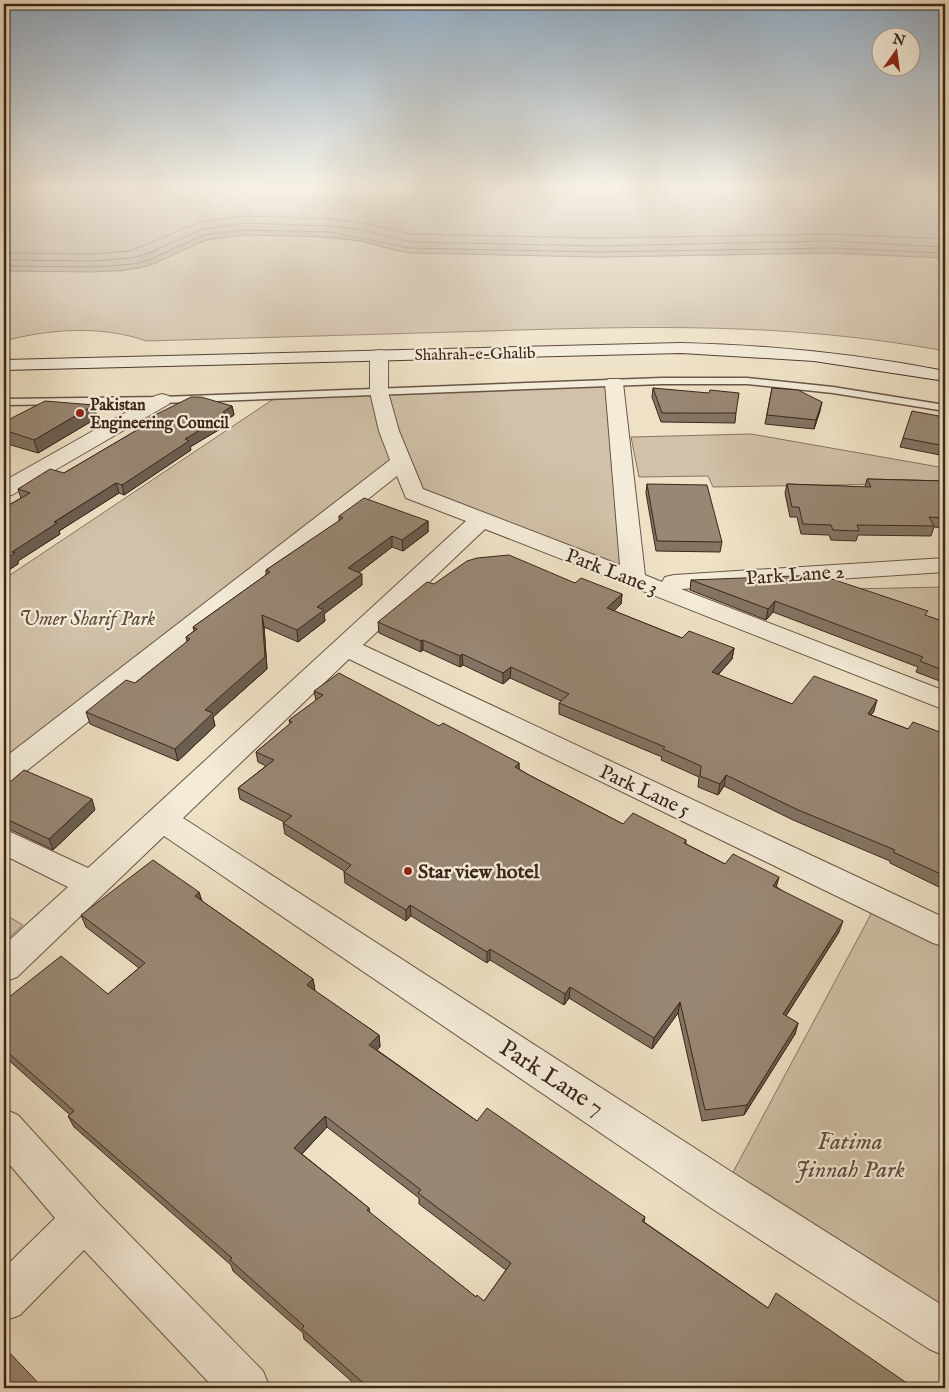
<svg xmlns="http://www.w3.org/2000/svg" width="949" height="1392" font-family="'IM FELL English',serif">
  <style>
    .green { fill: #d0c1a8; stroke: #867462 }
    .water { fill: #b1a18b; stroke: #82705e }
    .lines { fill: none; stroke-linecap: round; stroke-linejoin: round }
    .shore { stroke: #766453; stroke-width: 1 }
    .lane-casing { stroke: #685546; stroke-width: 3 }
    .street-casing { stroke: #685546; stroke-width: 2 }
    .secondary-casing { stroke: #3b261b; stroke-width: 2 }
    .lane { fill: #f4ecd9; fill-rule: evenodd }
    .street { fill: #f4ecd9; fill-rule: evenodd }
    .secondary { fill: #f4ecd9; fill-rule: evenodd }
    .wall { fill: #837463; stroke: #3b261b; fill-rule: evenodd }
    .shaded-wall { fill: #6a5e50; stroke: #3b261b }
    .building { fill: #988773; stroke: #3b261b; fill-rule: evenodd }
    .poi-dot { fill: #8f2418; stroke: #f4ecd9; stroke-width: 2 }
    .labels { text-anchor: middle; stroke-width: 4.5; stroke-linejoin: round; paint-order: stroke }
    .far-street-label { font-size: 16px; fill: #3b261b; stroke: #f4ecd9 }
    .far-poi-label { font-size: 16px; font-weight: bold; fill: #3b261b; stroke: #f4ecd9; text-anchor: start }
    .street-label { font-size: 20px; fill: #3b261b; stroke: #f4ecd9 }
    .park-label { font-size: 20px; font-style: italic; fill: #604d3e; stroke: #f4ecd9 }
    .poi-label { font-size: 20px; font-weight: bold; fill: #3b261b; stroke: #f4ecd9; text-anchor: start }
    .near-street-label { font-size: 24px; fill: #3b261b; stroke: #f4ecd9 }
    .near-park-label { font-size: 24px; font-style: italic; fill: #604d3e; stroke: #f4ecd9 }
  </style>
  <rect width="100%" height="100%" fill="#eee1c5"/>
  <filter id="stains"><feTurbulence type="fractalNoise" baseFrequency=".004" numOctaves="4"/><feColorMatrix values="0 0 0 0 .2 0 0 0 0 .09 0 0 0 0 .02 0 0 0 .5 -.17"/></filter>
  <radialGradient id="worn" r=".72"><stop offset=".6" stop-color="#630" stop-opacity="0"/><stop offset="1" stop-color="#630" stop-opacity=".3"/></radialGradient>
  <path class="green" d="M 291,234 L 361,241 L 397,251 L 426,253 L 599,257 L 829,253 L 945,258 L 945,351 C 790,322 644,326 488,331 C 374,334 260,338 146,341 C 102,325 49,329 4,341 L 4,271 L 120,271 C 150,267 177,248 206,240 C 234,232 263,235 291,234 Z
    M 607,383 L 626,576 L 414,493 L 403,467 L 4,787 L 4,579 L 278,396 Z
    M 751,434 L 945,468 L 945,483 L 713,487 L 708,476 L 639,477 L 631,437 Z
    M 945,587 L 945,623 L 846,589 Z
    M 878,901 L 945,933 L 945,1333 L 723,1191 Z
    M 4,914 L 23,925 L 4,942 Z"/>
  <path class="water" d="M 4,188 L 945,188 L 945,258 L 829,253 L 599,257 L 409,253 L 361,241 L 330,237 L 245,235 L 206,240 L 151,265 L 134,269 L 95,272 L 4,271 Z"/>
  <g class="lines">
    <path class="shore" d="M 4,253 L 94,254 L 130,251 L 200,222 L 245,216 L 332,219 L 364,223 L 410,234 L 599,238 L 830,234 L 945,239
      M 4,260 L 94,261 L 131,258 L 147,254 L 202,229 L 245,223 L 331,226 L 363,230 L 410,242 L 599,246 L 830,241 L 945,247
      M 4,266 L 95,267 L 133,264 L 149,260 L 204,235 L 245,230 L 331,232 L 409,248 L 599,252 L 830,248 L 945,253"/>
    <g class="lane-casing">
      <path id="lane" d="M 662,378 L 747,378 L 833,387 L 945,405 L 945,411 L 833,393 L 747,384 L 662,384 L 162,403 L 4,405 L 4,399 L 162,397 Z"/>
    </g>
    <g class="street-casing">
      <path id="street" d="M 379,350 L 385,351 L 388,355 L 388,392 L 399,431 L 423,489 L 620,565 L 605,383 L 608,379 L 620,379 L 623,383 L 645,575 L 662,582 L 665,577 L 674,575 L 945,558 L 945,572 L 681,589 L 945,691 L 945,710 L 485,529 L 363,645 L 945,918 L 945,947 L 933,943 L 349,659 L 183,818 L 738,1176 L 945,1307 L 945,1356 L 929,1349 L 708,1206 L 164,836 L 17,977 L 4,982 L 4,945 L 68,887 L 4,855 L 4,829 L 88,868 L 466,521 L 406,498 L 397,476 L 15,780 L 4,783 L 4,758 L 390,460 L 379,431 L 370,392 L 370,355 L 373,351 Z
        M 162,394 L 169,396 L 171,400 L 169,404 L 12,495 L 4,496 L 4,481 L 155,396 Z
        M 4,1109 L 18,1115 L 99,1204 L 263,1371 L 270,1388 L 214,1388 L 84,1250 L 20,1315 L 4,1321 L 4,1268 L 55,1218 L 4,1158 Z"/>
    </g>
    <g class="secondary-casing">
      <path id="secondary" d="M 681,343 C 770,345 858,354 945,371 L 945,381 L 814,361 L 681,353 L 4,370 L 4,360 Z"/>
    </g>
    <use href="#lane" class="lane"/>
    <use href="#street" class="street"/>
    <use href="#secondary" class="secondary"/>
  </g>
  <path class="wall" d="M 653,388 L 736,413 L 735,423 L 661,422 L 652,397 Z
    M 772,388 L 820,411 L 814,429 L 765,424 Z
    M 94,405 L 97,418 L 38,453 L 4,443 L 4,422 Z
    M 232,406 L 234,415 L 226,420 L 227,425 L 190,447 L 191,450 L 124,495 L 119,493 L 59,531 L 60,534 L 18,561 L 18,564 L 4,573 L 4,508 L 21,498 L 18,489 L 64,473 L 144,426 L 143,421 Z
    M 942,424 L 945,424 L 945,456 L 900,447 L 903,438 Z
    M 867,479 L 945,481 L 945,528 L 934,527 L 931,536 L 858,535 L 856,541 L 831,540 L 829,535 L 801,534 L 797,517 L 790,517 L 785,493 L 787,484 L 865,487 Z
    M 647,484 L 722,542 L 720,552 L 656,551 L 646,493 Z
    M 339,516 L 428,521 L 428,532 L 403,551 L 392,547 L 358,573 L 362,585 L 324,614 L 325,621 L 298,642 L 264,627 L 267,669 L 213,717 L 215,726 L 178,761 L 90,724 L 86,712 L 135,683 L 187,642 L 186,637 L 194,631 L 193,627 L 266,575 L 266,570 L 339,521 Z
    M 691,580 L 926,616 L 945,622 L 945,683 L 916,672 L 918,667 L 773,612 L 766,620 L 690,590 Z
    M 575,583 L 622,594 L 621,604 L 614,611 L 682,638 L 734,648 L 732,659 L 718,675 L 792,704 L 874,711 L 871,715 L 908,729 L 945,734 L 945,890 L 890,863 L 890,861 L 793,820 L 724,786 L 718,795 L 698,787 L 699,777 L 661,760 L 662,757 L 559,714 L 559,703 L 561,701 L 510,678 L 503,684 L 463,665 L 460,667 L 423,650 L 421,652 L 379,633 L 378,622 L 434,584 Z
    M 314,691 L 439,726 L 519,763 L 519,769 L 529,775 L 623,824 L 686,840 L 686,844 L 725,864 L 777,887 L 839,932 L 786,1016 L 798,1023 L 795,1034 L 744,1115 L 702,1121 L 678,1013 L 652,1049 L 569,998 L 564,1005 L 490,960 L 487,963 L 411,916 L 406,921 L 345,883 L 344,872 L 344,871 L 285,834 L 283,823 L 284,822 L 240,799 L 238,788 L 266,766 L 258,762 L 256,752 L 290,724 L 289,720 L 316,701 Z
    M 4,787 L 95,810 L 53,850 L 5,827 L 4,828 Z
    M 199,892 L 202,901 L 313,979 L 315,991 L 379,1035 L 380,1047 L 377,1050 L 477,1121 L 645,1217 L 644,1222 L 768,1308 L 914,1388 L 359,1388 L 304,1339 L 303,1333 L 233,1271 L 231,1265 L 74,1127 L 68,1116 L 70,1115 L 4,1056 L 4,1001 L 108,994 L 139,968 L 86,927 L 81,915 ZM 327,1127 L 419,1198 L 419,1204 L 506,1270 L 484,1301 L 476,1297 L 370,1213 L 369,1208 L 302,1154 Z"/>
  <path class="shaded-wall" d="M 822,402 L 820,411 L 814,429 L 816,420 Z
    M 94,405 L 97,418 L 38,453 L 34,440 Z
    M 232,406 L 234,415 L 226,420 L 227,425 L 190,447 L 191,450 L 124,495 L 122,485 L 223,412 Z
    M 116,483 L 119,493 L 59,531 L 60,534 L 18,561 L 18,564 L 4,573 L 4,560 L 12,552 L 54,522 Z
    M 428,521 L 428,532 L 403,551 L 402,540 Z
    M 392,536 L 392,547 L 349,580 L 348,568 Z
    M 362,574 L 362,585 L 324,614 L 325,621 L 298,642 L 297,630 L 317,607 Z
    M 622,594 L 621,604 L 606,619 L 607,608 Z
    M 775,601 L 773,612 L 766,620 L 768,609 Z
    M 262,615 L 264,627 L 267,669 L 213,717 L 215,726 L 178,761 L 175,749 L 205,710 Z
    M 423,640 L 423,650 L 421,652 L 421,641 Z
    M 734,648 L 732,659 L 710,683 L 712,672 Z
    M 462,654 L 463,665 L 460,667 L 460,656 Z
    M 511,667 L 510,678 L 503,684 L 503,673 Z
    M 877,700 L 874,711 L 864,725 L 868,714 Z
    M 519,763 L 519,774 L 515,767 Z
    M 726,775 L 724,786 L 718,795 L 720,784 Z
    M 92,799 L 95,810 L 53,850 L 49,839 Z
    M 779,877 L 776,888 L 773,886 Z
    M 199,892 L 202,904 L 195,896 Z
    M 410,905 L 411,916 L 406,921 L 406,910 Z
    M 843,921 L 839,932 L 780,1025 L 783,1014 Z
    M 490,949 L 490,960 L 487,963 L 487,952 Z
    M 313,979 L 315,991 L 307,985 Z
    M 570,987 L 569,998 L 564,1005 L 565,994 Z
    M 680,1002 L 678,1013 L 652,1049 L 654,1038 Z
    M 798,1023 L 795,1034 L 744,1115 L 747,1105 Z
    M 379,1035 L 380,1047 L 371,1056 L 369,1045 Z
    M 325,1116 L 327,1127 L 297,1159 L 294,1148 Z"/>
  <path class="building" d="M 653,388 L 709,393 L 710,390 L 739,393 L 736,413 L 662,413 Z
    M 772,388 L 798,390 L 822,402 L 816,420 L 767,415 Z
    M 191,397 L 201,397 L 232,406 L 223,412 L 225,415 L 185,439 L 189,441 L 122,485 L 116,483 L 54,522 L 57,523 L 12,552 L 15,553 L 4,560 L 4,508 L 30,493 L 18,489 L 50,469 L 64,473 L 149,423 L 143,421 Z
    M 45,401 L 94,405 L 34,440 L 4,430 L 4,422 Z
    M 912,411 L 944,417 L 942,424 L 945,424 L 945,446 L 903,438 Z
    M 867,479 L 945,481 L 945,518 L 929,517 L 934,526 L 857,525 L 859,531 L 833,530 L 831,525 L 803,524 L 799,507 L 792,507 L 787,484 L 871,487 Z
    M 647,484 L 707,485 L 722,542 L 657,541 Z
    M 364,498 L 428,521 L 402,540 L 392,536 L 348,568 L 362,574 L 317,607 L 324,610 L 297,630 L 262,615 L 265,657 L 205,710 L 213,713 L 175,749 L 86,712 L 126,680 L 135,683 L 190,639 L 186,637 L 197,629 L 193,627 L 270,572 L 266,570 L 343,518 L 339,516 Z
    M 509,555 L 575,583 L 581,578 L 622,594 L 607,608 L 682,638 L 689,631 L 734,648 L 712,672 L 792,704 L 814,676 L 877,700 L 868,714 L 908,729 L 913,722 L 945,734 L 945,876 L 893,852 L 895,850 L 796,809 L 726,775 L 720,784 L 700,776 L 701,766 L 663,749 L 665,747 L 559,703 L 569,694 L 511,667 L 503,673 L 462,654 L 460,656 L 423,640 L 421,641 L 378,622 L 427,582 L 434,584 L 467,561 L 477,558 Z
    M 820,575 L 928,611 L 925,615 L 945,622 L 945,671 L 920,661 L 923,657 L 775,601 L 768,609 L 691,580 Z
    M 339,673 L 439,726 L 443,723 L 468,736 L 519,763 L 515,767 L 529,775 L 623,824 L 633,813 L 686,840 L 684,843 L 725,864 L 733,854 L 779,877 L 773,886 L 843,921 L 783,1014 L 798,1023 L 747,1105 L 705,1110 L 680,1002 L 654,1038 L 570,987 L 565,994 L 490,949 L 487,952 L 410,905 L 406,910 L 344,872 L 351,865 L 283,823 L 292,816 L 238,788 L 274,760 L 256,752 L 292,722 L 289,720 L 323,695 L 314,691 Z
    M 24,770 L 92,799 L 49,839 L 4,818 L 4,787 Z
    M 153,860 L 199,892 L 195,896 L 313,979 L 307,985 L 379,1035 L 369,1045 L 477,1121 L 487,1108 L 645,1217 L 642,1221 L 768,1308 L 776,1293 L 914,1388 L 369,1388 L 302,1329 L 304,1326 L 230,1260 L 232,1258 L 68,1116 L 74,1111 L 4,1049 L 4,1001 L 61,956 L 108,994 L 145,963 L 81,915 ZM 325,1116 L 421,1190 L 418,1193 L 511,1263 L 484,1301 L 477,1295 L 476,1297 L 367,1210 L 369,1208 L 294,1148 Z
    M 5,1348 L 43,1388 L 4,1388 L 4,1350 Z"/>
  <linearGradient id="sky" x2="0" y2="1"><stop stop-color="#92acc3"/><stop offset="0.49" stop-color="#f7f2e5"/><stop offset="1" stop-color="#f7f2e5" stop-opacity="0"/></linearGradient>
  <rect width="949" height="383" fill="url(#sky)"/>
  <g class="poi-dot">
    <circle cx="80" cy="413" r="5"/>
    <circle cx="408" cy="871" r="5"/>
  </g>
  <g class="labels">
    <g class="far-street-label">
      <text transform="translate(475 353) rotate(-1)" y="6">Shahrah-e-Ghalib</text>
    </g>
    <g class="far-poi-label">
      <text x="90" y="410">Pakistan<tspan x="90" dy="18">Engineering Council</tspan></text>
    </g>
    <g class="street-label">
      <text transform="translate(612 571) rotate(21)" y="7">Park Lane 3</text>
      <text transform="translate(795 574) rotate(-4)" y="7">Park Lane 2</text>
      <text transform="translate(645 790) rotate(25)" y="7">Park Lane 5</text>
    </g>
    <g class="park-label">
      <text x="87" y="625">Umer Sharif Park</text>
    </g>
    <g class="poi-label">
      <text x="418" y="878">Star view hotel</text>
    </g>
    <g class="near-street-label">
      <text transform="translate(552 1077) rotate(33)" y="8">Park Lane 7</text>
    </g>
    <g class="near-park-label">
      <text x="850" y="1149">Fatima<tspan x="850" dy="28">Jinnah Park</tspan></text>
    </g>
  </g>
  <rect width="949" height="1392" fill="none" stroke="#eee1c5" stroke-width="20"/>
  <rect x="5" y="5" width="939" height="1382" fill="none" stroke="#3b261b" stroke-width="2.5"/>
  <rect x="10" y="10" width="929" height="1372" fill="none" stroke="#3b261b"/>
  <g transform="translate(896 52) rotate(14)"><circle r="24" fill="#f4ecd9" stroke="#aa9d8d"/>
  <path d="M0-4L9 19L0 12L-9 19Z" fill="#8f2418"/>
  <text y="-8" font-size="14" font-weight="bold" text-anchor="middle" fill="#3b261b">N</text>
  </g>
  <rect width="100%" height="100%" filter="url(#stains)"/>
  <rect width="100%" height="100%" fill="url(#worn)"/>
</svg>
